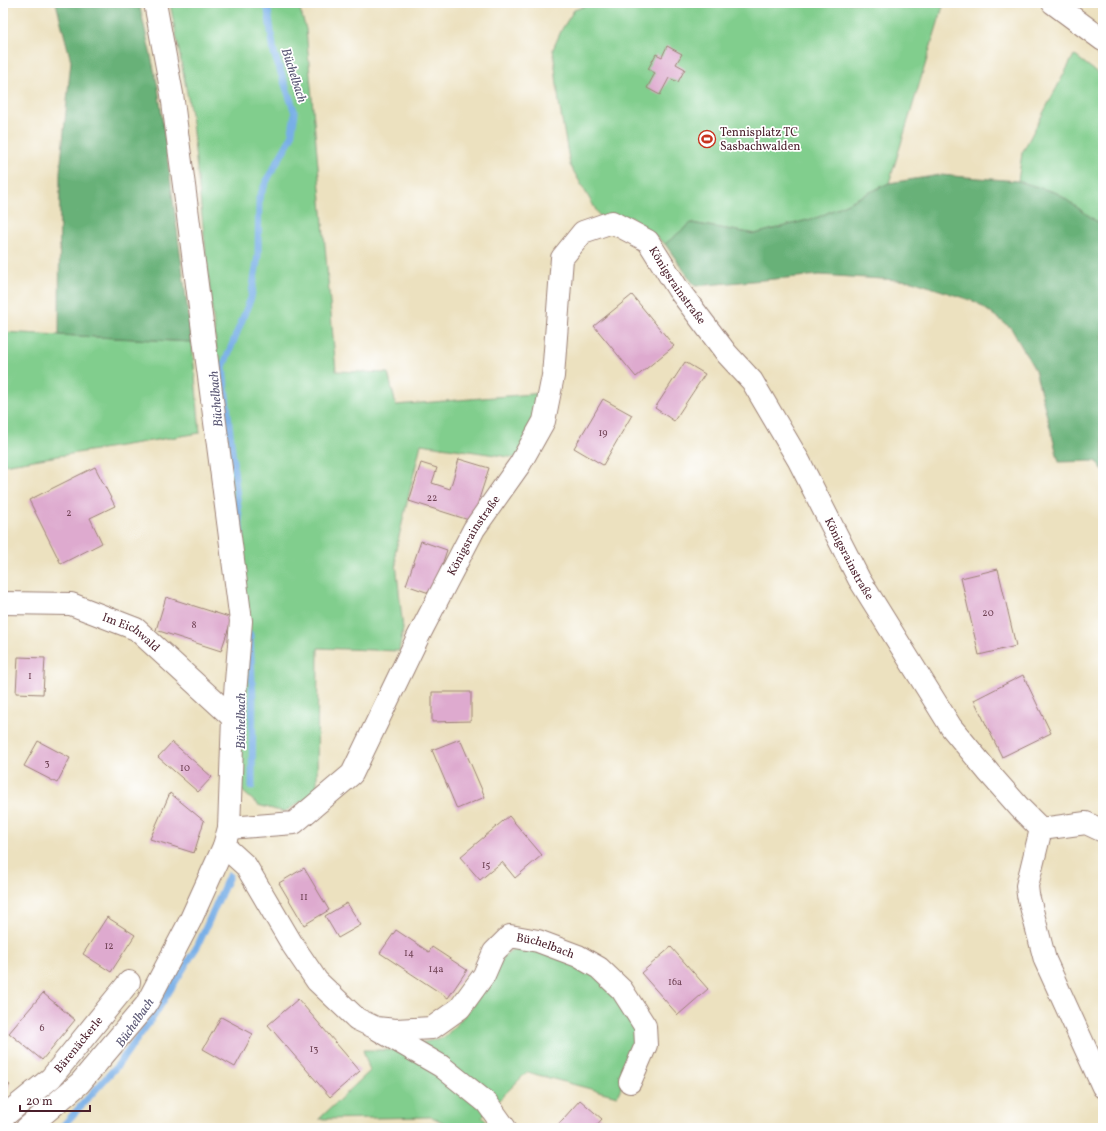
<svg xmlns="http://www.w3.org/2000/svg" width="1106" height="1131" font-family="Vollkorn,serif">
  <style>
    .green { fill: #81ce8d; stroke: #66765c }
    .forest { fill: #68b178; stroke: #596852 }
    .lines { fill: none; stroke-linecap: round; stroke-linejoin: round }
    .stream { stroke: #78afe7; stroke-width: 7 }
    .building { fill: #deaacf }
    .minor-casing { stroke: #9b8075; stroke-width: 24 }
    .major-casing { stroke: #9b8075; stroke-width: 24 }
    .minor { stroke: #fff; stroke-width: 22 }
    .major { stroke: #fff; stroke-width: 22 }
    .labels { text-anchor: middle; stroke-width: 3.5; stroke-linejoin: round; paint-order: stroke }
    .number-label { font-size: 10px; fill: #6f4254 }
    .poi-label { font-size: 12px; fill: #4a1f2b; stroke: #fff; text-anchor: start }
    .street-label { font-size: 12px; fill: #4a1f2b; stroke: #fff }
    .water-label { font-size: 13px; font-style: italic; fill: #5c5976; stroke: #fff }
  </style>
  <rect width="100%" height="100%" fill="#fff"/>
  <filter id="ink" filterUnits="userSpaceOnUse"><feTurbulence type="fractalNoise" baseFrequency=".025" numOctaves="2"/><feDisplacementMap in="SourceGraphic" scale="8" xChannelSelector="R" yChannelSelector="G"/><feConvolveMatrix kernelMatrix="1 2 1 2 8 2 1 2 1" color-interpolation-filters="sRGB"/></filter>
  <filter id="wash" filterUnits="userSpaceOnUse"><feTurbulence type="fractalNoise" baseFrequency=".012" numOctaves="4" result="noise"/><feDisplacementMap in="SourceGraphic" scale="16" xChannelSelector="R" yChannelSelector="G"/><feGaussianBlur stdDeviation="0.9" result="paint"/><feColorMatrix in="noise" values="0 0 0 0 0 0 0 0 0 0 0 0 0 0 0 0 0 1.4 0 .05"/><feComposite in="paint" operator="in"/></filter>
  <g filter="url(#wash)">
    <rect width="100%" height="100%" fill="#ece1bf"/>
    <path class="green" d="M 170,3 L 298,3 L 306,29 L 336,371 L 388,373 L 396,405 L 544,393 L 536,424 L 516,458 L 421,444 L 395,553 L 403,629 L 399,651 L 318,648 L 317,792 L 284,812 L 258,805 L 240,789 L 225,430 L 191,114 Z
      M 593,3 L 944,3 L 889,183 L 819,217 L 755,234 L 692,223 L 665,244 L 631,217 L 600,217 L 570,165 L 559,103 L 553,49 L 562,29 L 574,10 Z
      M 1074,55 L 1103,77 L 1103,226 L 1057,193 L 1018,181 L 1022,153 Z
      M 3,332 L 192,342 L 200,433 L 3,465 Z
      M 517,946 L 582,965 L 620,995 L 638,1027 L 639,1050 L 617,1096 L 527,1072 L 482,1117 L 492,1128 L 455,1128 L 432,1117 L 319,1119 L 370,1071 L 363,1050 L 392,1050 L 445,1037 L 473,1006 L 505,955 Z"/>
    <path class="forest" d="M 56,3 L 139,3 L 158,87 L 192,342 L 59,335 L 60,172 L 71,61 Z
      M 940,175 L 1018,181 L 1057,193 L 1103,226 L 1103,470 L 1096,461 L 1059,462 L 1035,370 L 1011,328 L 976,302 L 912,281 L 820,275 L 695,286 L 665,244 L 691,223 L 755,234 L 819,217 L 889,183 Z"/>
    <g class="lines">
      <path class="stream" d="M 241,535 L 223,367 L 251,298 L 258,256 L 259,198 L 268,178 L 291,138 L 295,113 L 274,53 L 267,3
        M 250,635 L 253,699 L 252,786
        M 61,1128 L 117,1066 L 154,1016 L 198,945 L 229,876"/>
    </g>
    <g id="blocks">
      <path class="building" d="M 667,46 L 682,54 L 676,64 L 685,69 L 678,82 L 669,78 L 660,95 L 647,88 L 655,73 L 648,69 L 656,54 L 662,57 Z
        M 632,295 L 674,346 L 636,377 L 594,326 Z
        M 685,362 L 705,374 L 674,421 L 655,408 Z
        M 603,399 L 632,415 L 603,465 L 574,448 Z
        M 459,459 L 489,468 L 472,521 L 409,501 L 421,463 L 437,468 L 432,483 L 450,489 Z
        M 95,467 L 115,506 L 90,518 L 102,543 L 61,564 L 29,500 Z
        M 421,541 L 447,550 L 432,594 L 406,585 Z
        M 998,569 L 1016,646 L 979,655 L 961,578 Z
        M 166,597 L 232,618 L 221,651 L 156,630 Z
        M 18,657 L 45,658 L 43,694 L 16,693 Z
        M 1023,675 L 1051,733 L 1002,757 L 974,700 Z
        M 432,692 L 471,692 L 471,721 L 432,722 Z
        M 460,739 L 485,797 L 457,809 L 432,750 Z
        M 38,741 L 70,758 L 57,783 L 24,766 Z
        M 172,742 L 212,777 L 198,792 L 158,757 Z
        M 170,793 L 204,821 L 194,853 L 150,839 Z
        M 509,816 L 542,855 L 515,878 L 502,862 L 480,880 L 460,857 Z
        M 304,868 L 329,910 L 304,925 L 279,883 Z
        M 347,903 L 361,925 L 338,938 L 325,916 Z
        M 107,917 L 135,935 L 111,972 L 83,954 Z
        M 396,930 L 429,952 L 432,947 L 467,970 L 448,998 L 380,953 Z
        M 671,947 L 708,989 L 678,1015 L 641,973 Z
        M 43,993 L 75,1020 L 42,1060 L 9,1033 Z
        M 298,999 L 360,1071 L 330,1097 L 268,1025 Z
        M 221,1017 L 253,1034 L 235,1067 L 203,1049 Z
        M 3,1080 L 10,1085 L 3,1094 Z
        M 580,1100 L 602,1119 L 594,1128 L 555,1128 Z"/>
    </g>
  </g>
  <g filter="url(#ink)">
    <use href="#blocks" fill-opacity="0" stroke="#9b8075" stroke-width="1"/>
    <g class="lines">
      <g class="minor-casing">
        <g id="minor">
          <path id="s1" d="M 3,603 L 71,604 L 136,629 L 233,718"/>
          <path id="s2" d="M 229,828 L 294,823 L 352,774 L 419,635 L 474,529 L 520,464 L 544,421 L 553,376 L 562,258 L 583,232 L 612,222 L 648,241 L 678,289 L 727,354 L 752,381 L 799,461 L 859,579 L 951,727 L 989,773 L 1020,808 L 1041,829"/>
          <path d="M 1041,829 L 1027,886 L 1028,895 L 1045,960 L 1103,1087"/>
          <path d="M 1041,829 L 1086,823 L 1103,831"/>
          <path id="s3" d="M 224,846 L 246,866 L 292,944 L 317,981 L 357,1019 L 376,1028 L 396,1030 L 432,1028 L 460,1008 L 484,975 L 494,952 L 510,936 L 538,941 L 578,956 L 599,968 L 622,990 L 645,1026 L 646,1045 L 630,1082"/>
          <path d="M 379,1030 L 441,1066 L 487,1103 L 505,1128"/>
          <path id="s4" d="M 3,1117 L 51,1078 L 129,982"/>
          <path d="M 27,1128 L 80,1083 L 146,1005 L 190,921 L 224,846 L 229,828 L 233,718 L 241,621 L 172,94 L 155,3"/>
        </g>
      </g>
      <g class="major-casing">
        <path id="major" d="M 1053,3 L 1103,40"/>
      </g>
      <use href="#minor" class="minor"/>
      <use href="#major" class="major"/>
    </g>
  </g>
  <defs>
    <g id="stadium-ring" transform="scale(0.9)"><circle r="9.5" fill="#fff" stroke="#c8321e" stroke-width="1.5"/><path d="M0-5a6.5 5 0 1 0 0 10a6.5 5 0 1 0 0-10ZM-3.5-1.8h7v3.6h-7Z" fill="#c8321e"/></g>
  </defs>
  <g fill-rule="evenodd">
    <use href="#stadium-ring" x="707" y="139"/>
  </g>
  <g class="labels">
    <g class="number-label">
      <text x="603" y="436">19</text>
      <text x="432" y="501">22</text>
      <text x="69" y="516">2</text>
      <text x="988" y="616">20</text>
      <text x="194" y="628">8</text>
      <text x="30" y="679">1</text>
      <text x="47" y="766">3</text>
      <text x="185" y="771">10</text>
      <text x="486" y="868">15</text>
      <text x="304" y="900">11</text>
      <text x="109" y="949">12</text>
      <text x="409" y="956">14</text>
      <text x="436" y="972">14a</text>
      <text x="675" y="985">16a</text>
      <text x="42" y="1031">6</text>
      <text x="314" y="1052">13</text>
    </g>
    <g class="poi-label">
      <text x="720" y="136">Tennisplatz TC<tspan x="720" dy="14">Sasbachwalden</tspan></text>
    </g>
    <g class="street-label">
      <text dy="4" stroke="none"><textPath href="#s2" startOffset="866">Königsrainstraße</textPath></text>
      <text dy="4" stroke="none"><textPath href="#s2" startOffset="409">Königsrainstraße</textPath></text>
      <text dy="4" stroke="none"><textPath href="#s2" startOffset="1190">Königsrainstraße</textPath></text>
      <text dy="4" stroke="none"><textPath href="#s1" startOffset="135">Im Eichwald</textPath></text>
      <text dy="4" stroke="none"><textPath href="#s3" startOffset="457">Büchelbach</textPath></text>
      <text dy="4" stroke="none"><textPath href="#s4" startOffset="105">Bärenäckerle</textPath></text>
    </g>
    <g class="water-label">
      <text transform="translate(295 75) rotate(72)" y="5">Büchelbach</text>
      <text transform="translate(215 399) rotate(-95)" y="5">Büchelbach</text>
      <text transform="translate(240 721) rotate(-90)" y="5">Büchelbach</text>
      <text transform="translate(134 1022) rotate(-55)" y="5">Büchelbach</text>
    </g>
  </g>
  <rect width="1106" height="1131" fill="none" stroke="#fff" stroke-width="16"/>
  <path d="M20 1105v6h70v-6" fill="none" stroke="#4a1f2b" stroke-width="2"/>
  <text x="26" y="1105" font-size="12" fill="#4a1f2b" stroke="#ffffff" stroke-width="3" paint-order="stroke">20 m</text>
</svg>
